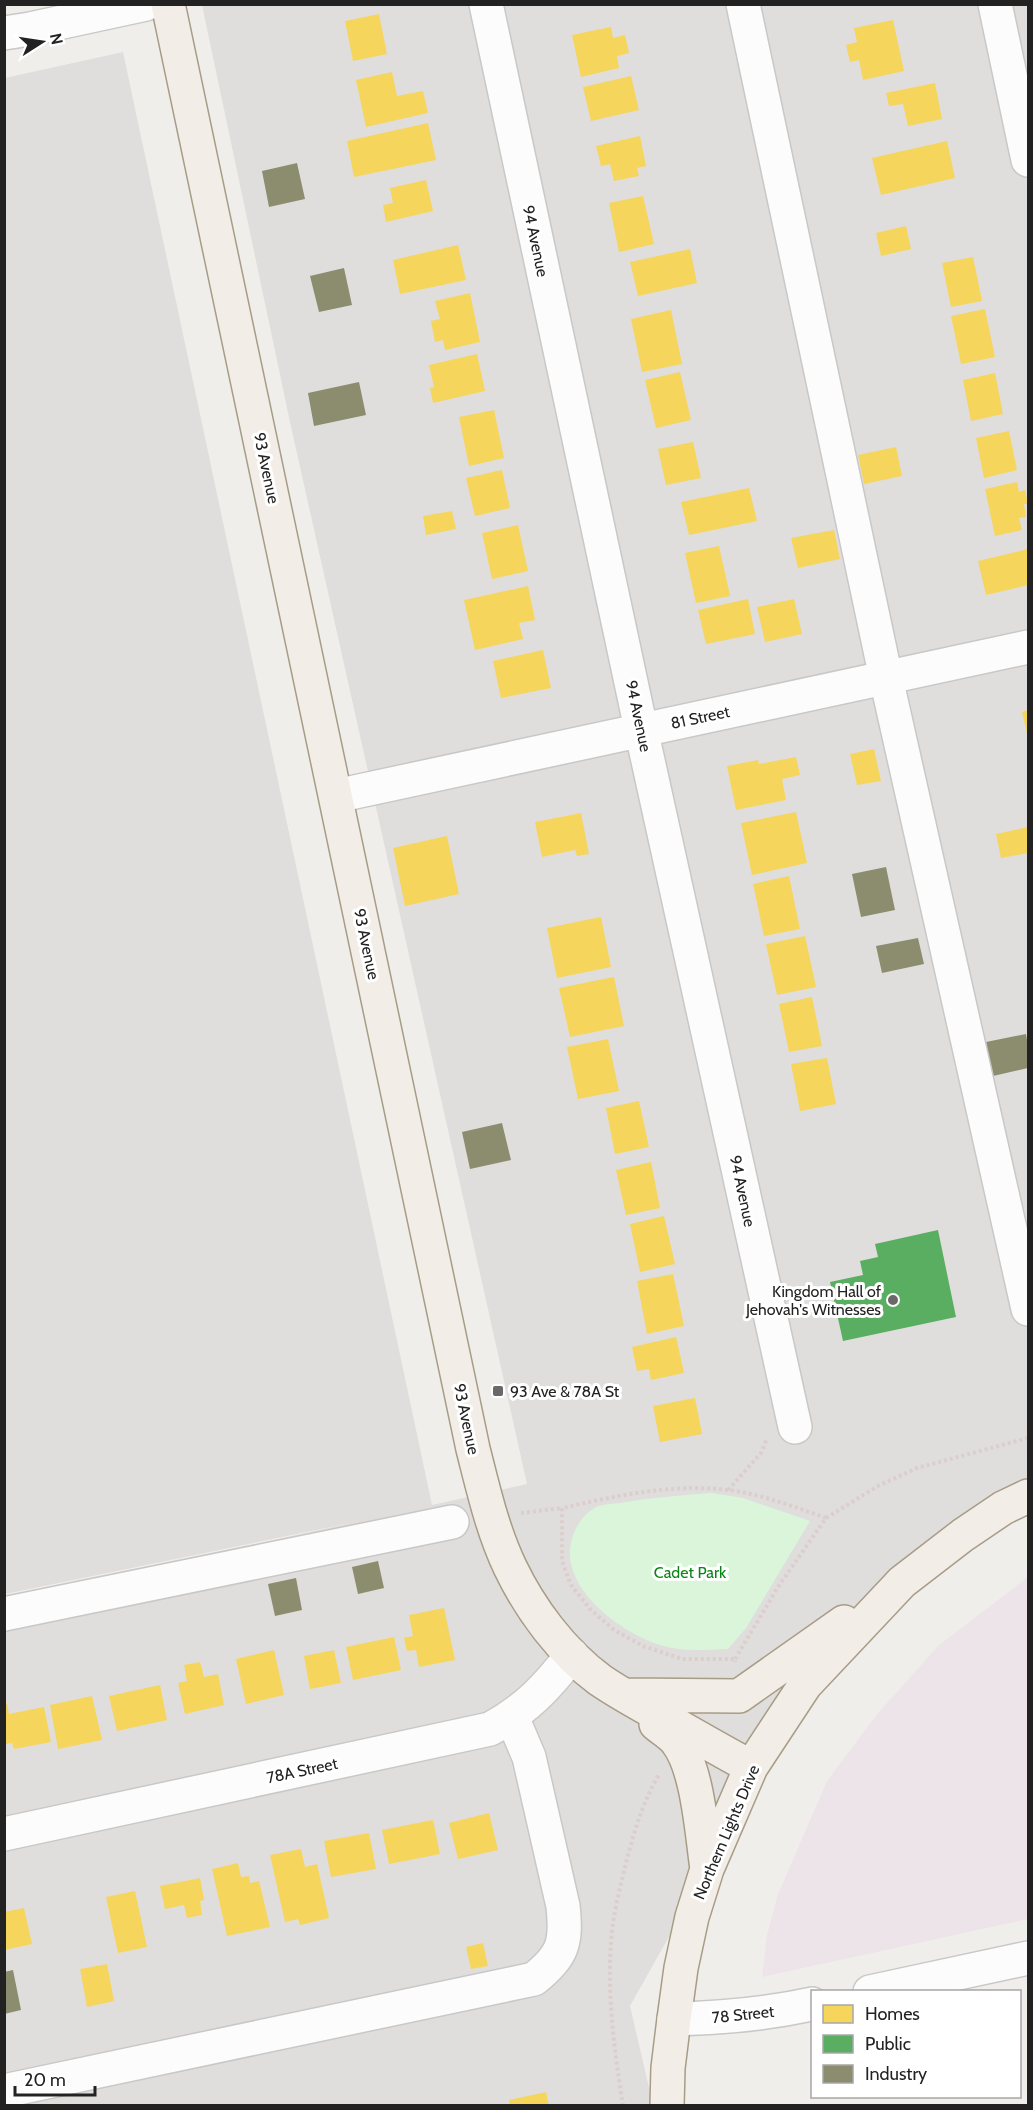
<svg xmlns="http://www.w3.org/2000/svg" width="1033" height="2110" font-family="Cabin,sans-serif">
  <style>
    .residential { fill: #dfdedc }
    .industrial { fill: #ede4e9 }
    .park { fill: #daf5da }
    .homes { fill: #f6d55c }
    .public { fill: #5aae61 }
    .industry { fill: #8c8c6e }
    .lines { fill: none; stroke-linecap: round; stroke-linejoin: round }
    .minor-casing { stroke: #c9c8c7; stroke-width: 36 }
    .major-casing { stroke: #a79c86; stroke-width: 36 }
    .path { stroke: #dccecd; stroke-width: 4; stroke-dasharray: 3 3; stroke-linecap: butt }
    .minor { stroke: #fdfcfc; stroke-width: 33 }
    .major { stroke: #f3ede7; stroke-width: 33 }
    .poi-dot { fill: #6a6968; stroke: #fff; stroke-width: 2 }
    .labels { text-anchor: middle; stroke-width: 6; stroke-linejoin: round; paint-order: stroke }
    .street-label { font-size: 16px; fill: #222; stroke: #fff }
    .poi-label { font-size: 16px; fill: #222; stroke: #fff; text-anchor: end }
    .park-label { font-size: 16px; fill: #0c8416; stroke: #fff }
  </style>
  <rect width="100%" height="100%" fill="#f0eeeb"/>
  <path class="residential" d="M 202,5 L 1028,5 L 1028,1503 L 902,1582 L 805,1685 L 707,1869 L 630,2006 L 653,2105 L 5,2105 L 4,1599 L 360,1521 L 5,1594 L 5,78 L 123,52 L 432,1505 L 527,1484 L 290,422 Z"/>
  <path class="industrial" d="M 1028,1577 L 1028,1919 L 762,1977 L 767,1935 L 778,1894 L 827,1781 L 878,1713 L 939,1645 Z"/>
  <path class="park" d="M 711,1493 L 743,1498 L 810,1521 L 746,1628 L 728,1649 C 706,1650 682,1652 660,1645 C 618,1632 553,1583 574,1533 C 578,1523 584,1515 593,1509 C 600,1504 611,1504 620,1503 C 650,1498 680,1495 711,1493 Z"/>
  <path class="homes" d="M 379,14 L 387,54 L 353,61 L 345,21 Z
    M 893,20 L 904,71 L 863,80 L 859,60 L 850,62 L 846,45 L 857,42 L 854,28 Z
    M 611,27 L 613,38 L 625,35 L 629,53 L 617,56 L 619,68 L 581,77 L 572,35 Z
    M 392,72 L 397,96 L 423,91 L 428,113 L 366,127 L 356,80 Z
    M 631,76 L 639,110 L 591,121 L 583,87 Z
    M 935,83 L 942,119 L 908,126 L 903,104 L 889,106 L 886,93 Z
    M 428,123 L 436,160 L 354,177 L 347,141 Z
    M 640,136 L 646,166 L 637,168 L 639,176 L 614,181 L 610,164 L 601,166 L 596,146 Z
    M 947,141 L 955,178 L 881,195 L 872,158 Z
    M 426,180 L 433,211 L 386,222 L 383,205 L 393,203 L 390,188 Z
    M 643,196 L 654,244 L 619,252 L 609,203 Z
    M 906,226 L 911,249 L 881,256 L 876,233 Z
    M 458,245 L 466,280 L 400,294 L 393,260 Z
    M 690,249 L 697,283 L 638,296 L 630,262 Z
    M 973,257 L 982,301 L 951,307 L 942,263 Z
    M 470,293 L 480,342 L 445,350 L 443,340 L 435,342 L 431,321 L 440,319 L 435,301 Z
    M 985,309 L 995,357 L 961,364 L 951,316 Z
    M 671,310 L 682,364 L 642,372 L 631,319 Z
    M 477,354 L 485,391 L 433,403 L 430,388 L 434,387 L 429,365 Z
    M 680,372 L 691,420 L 656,428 L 645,380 Z
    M 995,373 L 1003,414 L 971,421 L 963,380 Z
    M 494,410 L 504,458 L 469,466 L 459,417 Z
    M 1009,431 L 1017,470 L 984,478 L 976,438 Z
    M 693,442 L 701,478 L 666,485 L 658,449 Z
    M 896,447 L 902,476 L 864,484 L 858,455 Z
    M 502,470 L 510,508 L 475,516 L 466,478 Z
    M 1017,482 L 1019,492 L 1025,490 L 1028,504 L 1024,504 L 1026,517 L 1019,518 L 1022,530 L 995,536 L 985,489 Z
    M 749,488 L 757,521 L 689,535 L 681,502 Z
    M 452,511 L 456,529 L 426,535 L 423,516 Z
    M 518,525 L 528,571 L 492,579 L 482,533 Z
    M 834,530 L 840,559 L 798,568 L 791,538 Z
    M 719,546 L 730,596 L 696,603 L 685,553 Z
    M 1028,549 L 1028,585 L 986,595 L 978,561 Z
    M 528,586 L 535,620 L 519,623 L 523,639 L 475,650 L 464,600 Z
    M 748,599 L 755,634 L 706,644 L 698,610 Z
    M 794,599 L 802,634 L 765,642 L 757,607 Z
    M 543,650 L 551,688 L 501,698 L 493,661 Z
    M 1028,710 L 1028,738 L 1022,712 Z
    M 874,749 L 881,781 L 857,785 L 850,754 Z
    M 796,757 L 800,775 L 782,779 L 786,800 L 736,810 L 727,766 L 758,760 L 759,764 Z
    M 796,812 L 807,863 L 752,875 L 741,823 Z
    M 581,813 L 589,854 L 577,856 L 575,850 L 542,857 L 535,822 Z
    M 1028,827 L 1028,853 L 1001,858 L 996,834 Z
    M 447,836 L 459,894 L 405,906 L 393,848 Z
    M 789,876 L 800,929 L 764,936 L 753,884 Z
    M 601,917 L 611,967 L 557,978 L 547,928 Z
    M 805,936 L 816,987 L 777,995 L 766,944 Z
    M 614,977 L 624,1026 L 570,1037 L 559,988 Z
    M 812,997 L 822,1046 L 789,1052 L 779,1004 Z
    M 608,1039 L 619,1091 L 578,1099 L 567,1047 Z
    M 827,1058 L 836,1104 L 800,1111 L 791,1064 Z
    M 639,1101 L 649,1147 L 615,1154 L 606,1108 Z
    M 651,1162 L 660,1208 L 626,1215 L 616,1170 Z
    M 664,1216 L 675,1264 L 640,1272 L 630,1224 Z
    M 673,1274 L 684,1326 L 647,1334 L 637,1281 Z
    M 676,1337 L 684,1373 L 651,1380 L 649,1369 L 637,1371 L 632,1347 Z
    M 695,1398 L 702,1434 L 660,1442 L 653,1406 Z
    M 444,1608 L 455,1660 L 419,1667 L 416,1650 L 407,1651 L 404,1638 L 413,1636 L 409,1615 Z
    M 394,1637 L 401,1670 L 353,1680 L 346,1647 Z
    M 274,1650 L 284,1695 L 246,1704 L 236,1659 Z
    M 334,1650 L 341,1683 L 310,1689 L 304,1656 Z
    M 200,1662 L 204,1677 L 218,1674 L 224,1705 L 185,1714 L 178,1683 L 187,1681 L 184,1665 Z
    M 160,1685 L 167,1720 L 117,1731 L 109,1696 Z
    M 92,1696 L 102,1740 L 58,1749 L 50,1705 Z
    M 5,1704 L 7,1704 L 9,1714 L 44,1707 L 51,1742 L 14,1749 L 12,1743 L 5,1744 Z
    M 489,1813 L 498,1850 L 458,1859 L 449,1823 Z
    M 433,1820 L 440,1854 L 389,1864 L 382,1830 Z
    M 369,1833 L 376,1869 L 331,1877 L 324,1841 Z
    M 301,1849 L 305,1867 L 317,1864 L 329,1918 L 300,1925 L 298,1919 L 285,1922 L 270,1855 Z
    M 238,1863 L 241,1877 L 249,1876 L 250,1883 L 259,1881 L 270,1927 L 227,1936 L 212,1869 Z
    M 200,1878 L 204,1900 L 200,1901 L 202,1915 L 187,1918 L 184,1905 L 165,1909 L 160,1886 Z
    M 135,1891 L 147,1947 L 118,1953 L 106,1897 Z
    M 24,1908 L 32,1944 L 4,1950 L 4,1912 Z
    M 483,1943 L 488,1966 L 471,1969 L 466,1947 Z
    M 107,1964 L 114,2001 L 87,2007 L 80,1969 Z
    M 546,2092 L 549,2106 L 510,2106 L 509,2100 Z"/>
  <path class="public" d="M 938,1230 L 956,1317 L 843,1341 L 830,1282 L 863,1275 L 860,1261 L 878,1257 L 875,1244 Z"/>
  <path class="industry" d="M 297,163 L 305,199 L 269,207 L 262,171 Z
    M 344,268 L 352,305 L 319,312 L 310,276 Z
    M 359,382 L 366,415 L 314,426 L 308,393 Z
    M 886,867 L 895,910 L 861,917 L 852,874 Z
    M 918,938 L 924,964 L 882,973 L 876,946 Z
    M 1026,1034 L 1028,1046 L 1028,1068 L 993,1076 L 986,1042 Z
    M 502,1123 L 511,1160 L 470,1169 L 462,1132 Z
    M 378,1561 L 384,1588 L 358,1594 L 352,1567 Z
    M 296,1578 L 302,1610 L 275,1616 L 268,1584 Z
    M 13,1970 L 21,2010 L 4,2014 L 4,1972 Z"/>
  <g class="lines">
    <g class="minor-casing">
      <path id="minor" d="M 486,4 L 641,729 L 795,1427
        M 743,4 L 886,678 L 1028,1309
        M 995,4 L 1028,160
        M 4,33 L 30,29 L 146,4
        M 336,796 L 1028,647
        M 4,1614 L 452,1522
        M 4,1834 L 490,1729 C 527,1709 547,1687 572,1655
        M 870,1992 L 1028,1958
        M 674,2019 C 721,2018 766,2014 812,2004
        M 4,2091 L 534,1979 C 563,1956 567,1943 563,1906 L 529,1757 L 512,1717"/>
    </g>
    <g class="major-casing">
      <path id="major" d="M 168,4 L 473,1449 C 483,1488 492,1529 510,1567 C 530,1609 562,1652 600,1680 C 619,1693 639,1704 659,1715 C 690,1733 720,1750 751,1767
        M 625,1695 L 739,1696 L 844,1622
        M 656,1724 C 663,1730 672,1735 677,1742 C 698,1769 702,1835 707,1869
        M 667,2106 L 668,2068 L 674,2019 L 681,1968 L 692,1917 L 707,1869 L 751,1767 L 805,1685 L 902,1582 L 963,1535 L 1003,1508 L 1028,1496"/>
    </g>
    <path class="path" d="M 728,1490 L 761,1453 L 767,1438
      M 521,1513 L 562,1508
      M 826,1518 L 878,1486 L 917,1468 L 1028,1438
      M 735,1659 L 778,1587 L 826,1518 C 795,1507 761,1494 728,1490 C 673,1483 616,1496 562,1508 L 562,1561 L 571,1585 L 590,1609 L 614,1630 L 643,1646 L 682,1659 L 735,1659 L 735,1662
      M 623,2106 C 614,2048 606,1990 612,1931 C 615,1905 622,1880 628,1855 C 636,1826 644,1799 660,1773"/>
    <use href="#minor" class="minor"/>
    <use href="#major" class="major"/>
  </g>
  <g class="poi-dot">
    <circle cx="893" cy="1300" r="6"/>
    <rect x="492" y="1385" width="12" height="12" rx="3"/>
  </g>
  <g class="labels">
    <g class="street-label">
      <text transform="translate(536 241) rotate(78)" y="6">94 Avenue</text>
      <text transform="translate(267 468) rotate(78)" y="6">93 Avenue</text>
      <text transform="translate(639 716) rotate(78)" y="6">94 Avenue</text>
      <text transform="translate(700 717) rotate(-12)" y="6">81 Street</text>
      <text transform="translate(367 944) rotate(78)" y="6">93 Avenue</text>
      <text transform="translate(743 1191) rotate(78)" y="6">94 Avenue</text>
      <text transform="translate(467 1419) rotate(78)" y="6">93 Avenue</text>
      <text transform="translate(302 1770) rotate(-12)" y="6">78A Street</text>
      <text transform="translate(726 1832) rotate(-67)" y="6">Northern Lights Drive</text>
      <text transform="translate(743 2014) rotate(-6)" y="6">78 Street</text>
    </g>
    <g class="poi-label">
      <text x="881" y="1297">Kingdom Hall of<tspan x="881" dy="18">Jehovah's Witnesses</tspan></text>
      <text x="510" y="1397" text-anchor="start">93 Ave &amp; 78A St</text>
    </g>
    <g class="park-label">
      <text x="690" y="1578">Cadet Park</text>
    </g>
  </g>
  <rect width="1033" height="2110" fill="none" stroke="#222222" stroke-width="12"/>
  <rect x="811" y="1990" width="210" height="108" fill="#ffffff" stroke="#a7a7a7" stroke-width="1.5"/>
  <rect x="823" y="2005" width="30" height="18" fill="#f6d55c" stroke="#a7a7a7" stroke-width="1.5"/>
  <text x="865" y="2020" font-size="18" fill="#222222">Homes</text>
  <rect x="823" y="2035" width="30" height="18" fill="#5aae61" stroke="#a7a7a7" stroke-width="1.5"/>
  <text x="865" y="2050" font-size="18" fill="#222222">Public</text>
  <rect x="823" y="2065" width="30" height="18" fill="#8c8c6e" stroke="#a7a7a7" stroke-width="1.5"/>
  <text x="865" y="2080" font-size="18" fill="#222222">Industry</text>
  <g transform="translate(42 42) rotate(78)" stroke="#ffffff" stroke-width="4.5" paint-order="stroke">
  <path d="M0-4.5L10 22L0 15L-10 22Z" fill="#222222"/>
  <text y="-9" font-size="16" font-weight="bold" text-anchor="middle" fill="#222222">N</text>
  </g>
  <path d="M15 2086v9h80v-9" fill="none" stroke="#222222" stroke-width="3"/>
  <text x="24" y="2086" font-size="18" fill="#222222" stroke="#ffffff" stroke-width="4.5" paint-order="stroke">20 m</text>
</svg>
